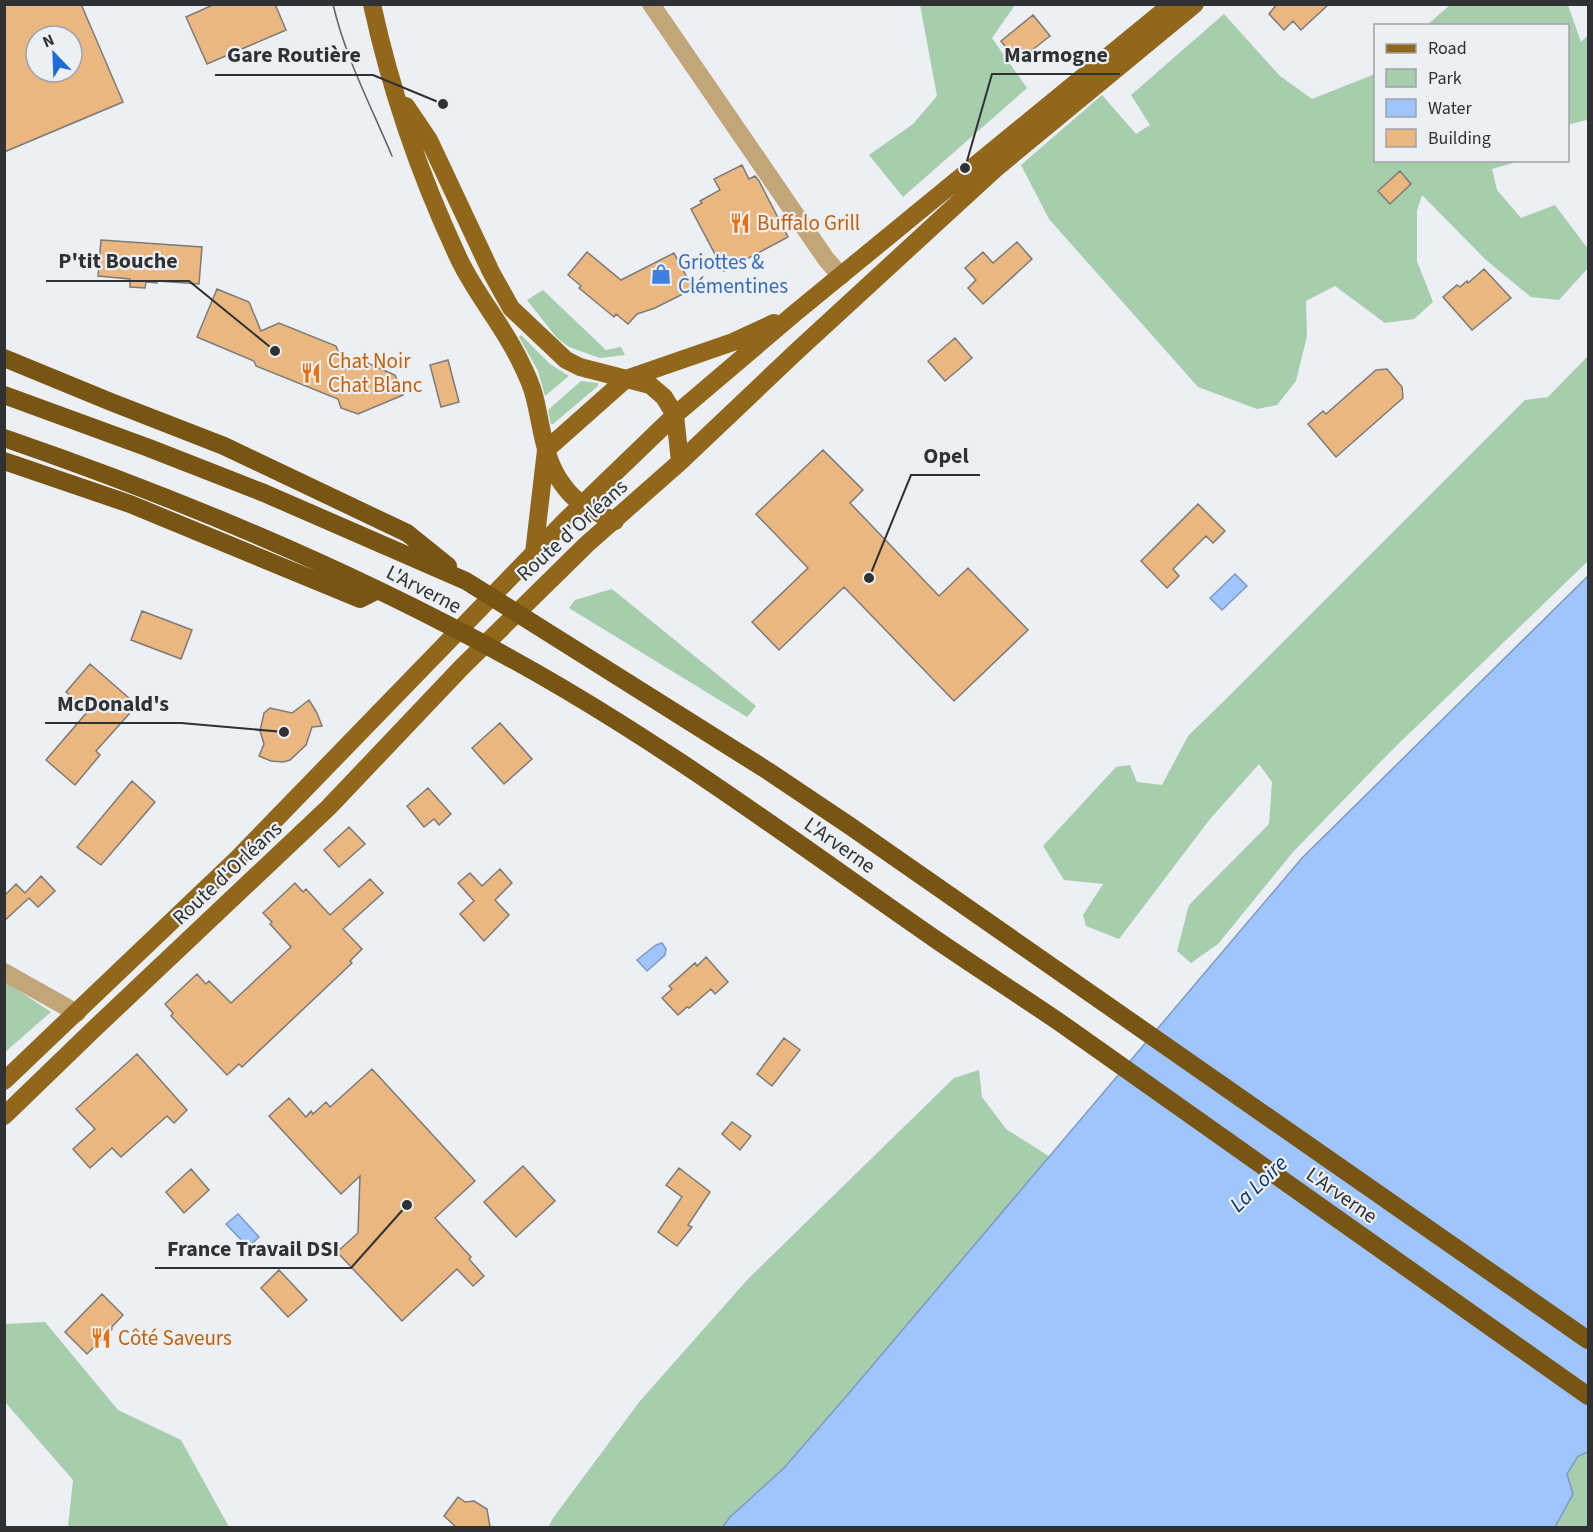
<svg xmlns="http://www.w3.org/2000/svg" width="1593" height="1532" font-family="'Source Sans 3',sans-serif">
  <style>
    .green { fill: #a6cdac }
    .water { fill: #9fc5ff; stroke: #7e99c2; stroke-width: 1.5 }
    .building { fill: #eab781; stroke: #7e7a76; stroke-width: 1.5; fill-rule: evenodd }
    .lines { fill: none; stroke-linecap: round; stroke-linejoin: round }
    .minor { stroke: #c2a579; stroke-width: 18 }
    .major { stroke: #91681b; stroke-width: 18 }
    .highway { stroke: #785512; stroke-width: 18 }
    .tram { stroke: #616265; stroke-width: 1.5 }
    .labels { text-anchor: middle; stroke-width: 4.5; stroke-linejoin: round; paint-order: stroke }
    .food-label { font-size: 21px; fill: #c56008; stroke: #eceff4; text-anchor: start }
    .shop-label { font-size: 21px; fill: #366cbe; stroke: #eceff4; text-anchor: start }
    .street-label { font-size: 21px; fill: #303133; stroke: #eceff4 }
    .water-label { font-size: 22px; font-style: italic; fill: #043475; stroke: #eceff4 }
    .leader { fill: none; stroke: #303133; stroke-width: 2 }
    .callout-dot { fill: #303133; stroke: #eceff4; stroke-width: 2 }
    .callout-label { font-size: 22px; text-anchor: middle; font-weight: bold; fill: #303133; stroke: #eceff4; stroke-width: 4.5; stroke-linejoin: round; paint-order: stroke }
  </style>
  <rect width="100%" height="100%" fill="#eceff4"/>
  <path class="green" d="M 920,5 L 1015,5 L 992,38 L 1027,88 L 903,197 L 869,155 L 913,124 L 937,96 Z
    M 1450,5 L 1568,5 L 1581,42 L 1588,35 L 1588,122 L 1586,120 L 1568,125 L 1568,26 L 1427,25 Z
    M 1224,14 L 1280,76 L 1312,99 L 1375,74 L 1376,160 L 1520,161 L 1492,169 L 1497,190 L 1521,218 L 1555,205 L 1588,249 L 1588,268 L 1559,300 L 1531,297 L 1486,260 L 1422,195 L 1417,211 L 1417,261 L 1433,302 L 1414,319 L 1385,323 L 1335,286 L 1306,301 L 1307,336 L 1296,381 L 1277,405 L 1257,409 L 1198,387 L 1049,219 L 1021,165 L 1102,95 L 1136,134 L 1150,125 L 1131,95 Z
    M 543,290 L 606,350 L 621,347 L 625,355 L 600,358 L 569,347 L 557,338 L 527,300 Z
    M 521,335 L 550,364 L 569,376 L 545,396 L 538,371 L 519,337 Z
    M 1588,356 L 1588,561 L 1391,751 L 1293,852 L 1218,944 L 1191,963 L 1177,951 L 1189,905 L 1269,824 L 1272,782 L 1259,764 L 1210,819 L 1119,939 L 1086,926 L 1083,915 L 1103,884 L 1064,880 L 1043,846 L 1116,767 L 1130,765 L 1137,782 L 1162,785 L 1188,736 L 1227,698 L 1525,400 L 1548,397 Z
    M 581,381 L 598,383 L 598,386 L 553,424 L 551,424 L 548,410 Z
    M 612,589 L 756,706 L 747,717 L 569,608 L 575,600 Z
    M 4,981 L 51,1012 L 5,1052 L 4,1052 Z
    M 979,1070 L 982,1097 L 1006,1129 L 1058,1162 L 734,1527 L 548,1528 L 553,1518 L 640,1401 L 748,1279 L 954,1078 Z
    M 45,1322 L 118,1410 L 181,1440 L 229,1527 L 68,1527 L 73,1480 L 5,1402 L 5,1324 Z
    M 1588,1452 L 1588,1527 L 1555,1528 L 1573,1494 L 1567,1475 L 1578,1456 Z"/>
  <path class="water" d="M 1235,574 L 1247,586 L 1222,610 L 1210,598 Z
    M 1588,576 L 1588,1452 L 1578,1456 L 1567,1474 L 1573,1494 L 1555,1527 L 722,1528 L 730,1517 L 784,1468 L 850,1392 L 1302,858 Z
    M 662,943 L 666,949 L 665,955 L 647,971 L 637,960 L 656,945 Z
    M 238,1214 L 259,1237 L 248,1247 L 226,1224 Z"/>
  <path class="building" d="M 4,4 L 81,4 L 123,102 L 4,152 ZM 36,36 L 72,36 L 72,72 L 36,72 Z
    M 215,4 L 275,4 L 286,30 L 207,64 L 186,17 Z
    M 1277,4 L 1329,4 L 1301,30 L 1293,21 L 1284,30 L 1269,14 Z
    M 1033,15 L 1050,36 L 1017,62 L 1001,41 Z
    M 742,165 L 749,179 L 755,176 L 759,181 L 788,237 L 724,271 L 691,209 L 702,203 L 700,201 L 720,190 L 714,179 Z
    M 1400,171 L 1411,184 L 1390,204 L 1378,191 Z
    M 101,240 L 202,247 L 199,284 L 157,281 L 157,283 L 146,282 L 145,288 L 130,287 L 130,279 L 98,276 Z
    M 1017,242 L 1032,259 L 983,304 L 968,288 L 976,280 L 965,268 L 983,252 L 993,263 Z
    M 587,252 L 621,280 L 674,253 L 693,289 L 655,308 L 637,314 L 628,324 L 616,314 L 614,317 L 579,288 L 581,286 L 568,275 Z
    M 1484,269 L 1511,298 L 1472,330 L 1443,297 L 1457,285 L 1460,287 L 1467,281 L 1468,283 Z
    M 217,289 L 249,302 L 261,331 L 279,323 L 336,346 L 345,369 L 363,361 L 395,375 L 403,395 L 358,414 L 341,408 L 338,399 L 256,366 L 254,361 L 197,337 Z
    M 955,338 L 972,358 L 945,381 L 928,361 Z
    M 448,360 L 459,402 L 441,407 L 430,365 Z
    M 1387,369 L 1402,387 L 1403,398 L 1336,457 L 1308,424 L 1323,411 L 1326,414 L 1376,370 Z
    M 823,450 L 863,490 L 850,503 L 939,596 L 968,568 L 1028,630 L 954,701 L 844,587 L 779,650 L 752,622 L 808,568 L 756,514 Z
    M 1198,504 L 1225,531 L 1213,543 L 1206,536 L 1173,569 L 1179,576 L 1167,588 L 1141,561 Z
    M 142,611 L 192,630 L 181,659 L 131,640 Z
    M 90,664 L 137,705 L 96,751 L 100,755 L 75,785 L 46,760 L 88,711 L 66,692 Z
    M 309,700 L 317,713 L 322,726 L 312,727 L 306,745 L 290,760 L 283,762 L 271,761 L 259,756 L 264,744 L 260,731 L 264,713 L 270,708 L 292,713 Z
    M 500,723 L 532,759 L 504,784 L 472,748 Z
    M 132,781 L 155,802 L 101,865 L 77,847 Z
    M 428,788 L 451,814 L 439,825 L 434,819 L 424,827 L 407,806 Z
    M 349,827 L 365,844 L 339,867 L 324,850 Z
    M 500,869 L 512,883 L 495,900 L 509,915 L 484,941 L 460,914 L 474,901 L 458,883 L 470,873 L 482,886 Z
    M 41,876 L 55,891 L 38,907 L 29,898 L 4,921 L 4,896 L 16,884 L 25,893 Z
    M 370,879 L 383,893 L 343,929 L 362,949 L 350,961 L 352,963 L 242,1067 L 239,1064 L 227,1075 L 171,1016 L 173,1013 L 165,1004 L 197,974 L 206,984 L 209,981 L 231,1003 L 291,947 L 270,924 L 272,922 L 263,913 L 295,883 L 303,892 L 306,889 L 330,915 Z
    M 706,957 L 728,982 L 715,994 L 711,989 L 689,1008 L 687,1007 L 678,1015 L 662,998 L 672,989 L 669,986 L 695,963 L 697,966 Z
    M 784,1038 L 800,1050 L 772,1086 L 757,1074 Z
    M 137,1054 L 187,1110 L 174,1123 L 167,1116 L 121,1157 L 112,1148 L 90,1168 L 73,1149 L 95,1129 L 76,1109 Z
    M 372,1069 L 475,1181 L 435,1218 L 471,1257 L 469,1259 L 484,1276 L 473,1286 L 457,1269 L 402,1321 L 337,1252 L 358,1233 L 360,1176 L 341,1194 L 269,1116 L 289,1098 L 306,1117 L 311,1111 L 313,1114 L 326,1102 L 330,1107 Z
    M 732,1122 L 751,1136 L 740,1150 L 722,1134 Z
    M 523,1166 L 555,1201 L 516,1237 L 484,1202 Z
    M 679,1168 L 710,1192 L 688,1225 L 692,1227 L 677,1246 L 658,1232 L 682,1197 L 666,1185 Z
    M 191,1169 L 209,1190 L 184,1213 L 166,1192 Z
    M 279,1270 L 307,1300 L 288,1317 L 261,1288 Z
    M 102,1294 L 123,1315 L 111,1328 L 112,1329 L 87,1354 L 65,1332 Z
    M 458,1497 L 465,1502 L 474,1501 L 487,1509 L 490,1527 L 456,1527 L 444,1516 Z"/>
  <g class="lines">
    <path class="minor" d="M 651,4 L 826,259 L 841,276
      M 4,972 L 77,1013"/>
    <path class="major" d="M 372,4 C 391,92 421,178 459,259 C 476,295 503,325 520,361 C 525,371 531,383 534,395 C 542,425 543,459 563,485 C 576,504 595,512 615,521
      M 406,106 L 429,140 L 491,272 L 511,308 L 566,360 L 580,367 L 650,385 L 664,397 L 675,415 L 680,462
      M 534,553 L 546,450 L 626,379 L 733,342 L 774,323
      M 4,1081 L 237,859 L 565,521 L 675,415 L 795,313 L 1172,4
      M 4,1116 L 94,1029 L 329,807 L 462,667 L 587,544 L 680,462 L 797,351 L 995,169 L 1195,4"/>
    <path class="highway" d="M 4,358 L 111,402 L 224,446 L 407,533 L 448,566
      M 4,395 L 149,448 L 264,493 L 466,581 L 768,771 L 850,826 L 1588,1340
      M 4,438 C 181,499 354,571 517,662 C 665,744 799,845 938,941 C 979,969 1021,996 1062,1024 C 1238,1148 1413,1273 1588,1396
      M 4,461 L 130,504 L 360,599 L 378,590"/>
    <path class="tram" d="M 333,4 C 345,57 371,106 392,156"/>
  </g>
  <defs>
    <g id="restaurant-bare" transform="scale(1.62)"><path d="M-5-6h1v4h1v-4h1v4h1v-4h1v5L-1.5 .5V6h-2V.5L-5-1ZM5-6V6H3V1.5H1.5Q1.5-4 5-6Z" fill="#e8710a" stroke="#eceff4" stroke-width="2.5" paint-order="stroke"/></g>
    <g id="shop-bare" transform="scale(1.62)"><path d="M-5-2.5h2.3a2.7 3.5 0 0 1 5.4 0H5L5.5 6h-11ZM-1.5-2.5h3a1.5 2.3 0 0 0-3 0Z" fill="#3f7fe0" stroke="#eceff4" stroke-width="2.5" paint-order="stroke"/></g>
  </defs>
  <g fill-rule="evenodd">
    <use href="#restaurant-bare" x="740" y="223"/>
    <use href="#shop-bare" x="661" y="274"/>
    <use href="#restaurant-bare" x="311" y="373"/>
    <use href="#restaurant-bare" x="101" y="1338"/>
  </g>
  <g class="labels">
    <g class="food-label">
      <text x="757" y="230">Buffalo Grill</text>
      <text x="328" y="368">Chat Noir<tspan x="328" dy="24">Chat Blanc</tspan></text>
      <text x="118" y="1345">Côté Saveurs</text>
    </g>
    <g class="shop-label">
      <text x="678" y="269">Griottes &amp;<tspan x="678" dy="24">Clémentines</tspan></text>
    </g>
    <g class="street-label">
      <text transform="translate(572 530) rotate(-42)" y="7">Route d'Orléans</text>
      <text transform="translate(424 589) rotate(27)" y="7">L'Arverne</text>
      <text transform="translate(840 845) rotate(35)" y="7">L'Arverne</text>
      <text transform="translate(227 873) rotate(-43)" y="7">Route d'Orléans</text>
      <text transform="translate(1342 1195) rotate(35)" y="7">L'Arverne</text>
    </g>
    <g class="water-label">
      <text transform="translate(1258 1183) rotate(-44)" y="8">La Loire</text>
    </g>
  </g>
  <path class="leader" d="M965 168L992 74H1120M443 104L373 75H215M275 351L189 281H46M869 578L911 475H980M284 732L181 723H45M407 1205L351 1268H155"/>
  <g class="callout-dot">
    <circle cx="965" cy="168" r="6"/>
    <circle cx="443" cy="104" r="6"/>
    <circle cx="275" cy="351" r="6"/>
    <circle cx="869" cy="578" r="6"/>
    <circle cx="284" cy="732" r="6"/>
    <circle cx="407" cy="1205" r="6"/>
  </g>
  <g class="callout-label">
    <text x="1056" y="62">Marmogne</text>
    <text x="294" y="62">Gare Routière</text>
    <text x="118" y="268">P'tit Bouche</text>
    <text x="946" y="463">Opel</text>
    <text x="113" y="711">McDonald's</text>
    <text x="253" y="1256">France Travail DSI</text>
  </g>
  <rect width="1593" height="1532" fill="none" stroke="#303133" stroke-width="12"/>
  <rect x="1374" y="24" width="195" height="138" fill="#eceff4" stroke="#a1a3a7" stroke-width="1.5"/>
  <rect x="1386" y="44" width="30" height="9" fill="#91681b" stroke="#a1a3a7" stroke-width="1.5"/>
  <text x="1428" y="54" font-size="18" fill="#303133">Road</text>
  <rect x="1386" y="69" width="30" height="18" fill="#a6cdac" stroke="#a1a3a7" stroke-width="1.5"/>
  <text x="1428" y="84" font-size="18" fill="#303133">Park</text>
  <rect x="1386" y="99" width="30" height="18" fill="#9fc5ff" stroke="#a1a3a7" stroke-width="1.5"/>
  <text x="1428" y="114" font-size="18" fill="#303133">Water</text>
  <rect x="1386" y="129" width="30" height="18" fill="#eab781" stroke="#a1a3a7" stroke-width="1.5"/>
  <text x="1428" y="144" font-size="18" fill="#303133">Building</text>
  <g transform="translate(54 54) rotate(337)"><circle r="28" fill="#eceff4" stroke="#a1a3a7" stroke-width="1.5"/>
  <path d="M0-4.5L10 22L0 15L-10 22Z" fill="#1b6dd7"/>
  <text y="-9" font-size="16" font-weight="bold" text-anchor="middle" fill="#303133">N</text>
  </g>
</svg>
